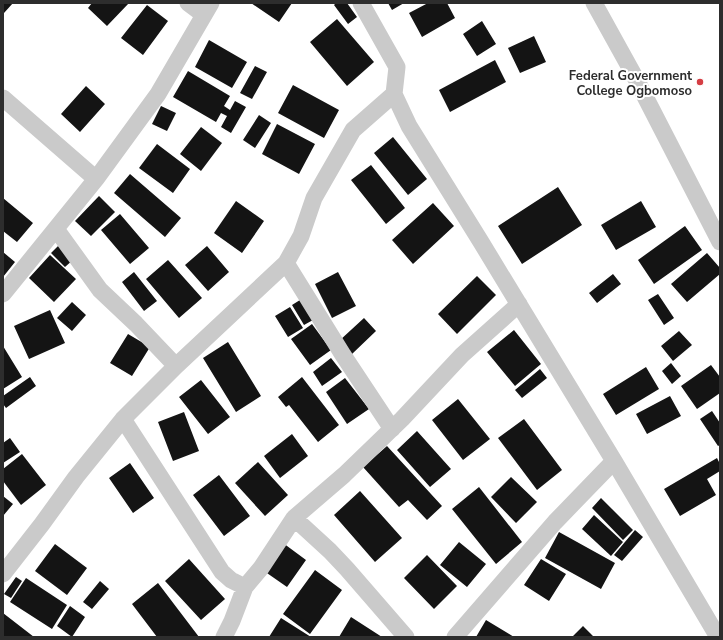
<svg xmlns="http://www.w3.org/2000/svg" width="723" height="640" font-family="'Nunito Sans',sans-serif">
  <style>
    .building { fill: #141414 }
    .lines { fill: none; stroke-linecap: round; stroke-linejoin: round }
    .street { stroke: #cacaca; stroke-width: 17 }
    .poi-dot { fill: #d53e44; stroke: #fff; stroke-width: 1.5 }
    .labels { text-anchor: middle; stroke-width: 4; stroke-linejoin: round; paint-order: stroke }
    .poi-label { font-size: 13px; font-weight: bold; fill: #2d2d2d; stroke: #fff; text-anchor: end }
  </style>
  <rect width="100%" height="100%" fill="#fff"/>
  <path class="building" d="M 3,3 L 13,3 L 4,13 L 3,12 Z
    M 92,3 L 129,3 L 107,26 L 88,8 Z
    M 251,3 L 292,3 L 279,22 Z
    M 336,3 L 347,3 L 357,17 L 348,24 L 334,5 Z
    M 388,3 L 404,3 L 392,10 Z
    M 428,3 L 447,3 L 455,18 L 422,37 L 409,13 Z
    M 147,5 L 168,21 L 143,55 L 121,38 Z
    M 337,19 L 374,62 L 347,86 L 310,42 Z
    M 482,21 L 496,44 L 477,56 L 463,34 Z
    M 534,36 L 546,62 L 520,73 L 508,48 Z
    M 209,40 L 247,62 L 232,88 L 195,67 Z
    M 495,60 L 506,82 L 450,112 L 439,90 Z
    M 255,66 L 267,72 L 252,99 L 240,93 Z
    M 188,71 L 230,96 L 224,106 L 230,110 L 235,101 L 246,107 L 231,133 L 221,127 L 227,116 L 221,113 L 216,122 L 173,97 Z
    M 293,85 L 339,110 L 324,138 L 278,113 Z
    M 86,86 L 105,104 L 80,132 L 61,114 Z
    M 161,106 L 176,113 L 167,131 L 152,124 Z
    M 259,115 L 271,123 L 255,148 L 243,140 Z
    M 277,124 L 315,144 L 299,174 L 262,154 Z
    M 201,127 L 222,143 L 201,171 L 180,154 Z
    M 393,137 L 427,179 L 408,195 L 374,153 Z
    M 157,144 L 190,169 L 173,193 L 139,168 Z
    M 371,165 L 405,208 L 386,224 L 351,180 Z
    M 130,174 L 181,218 L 165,237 L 114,193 Z
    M 558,187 L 582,225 L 522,264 L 498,226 Z
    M 99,196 L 115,212 L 91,236 L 75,221 Z
    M 3,198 L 33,223 L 17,242 L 3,231 Z
    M 236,201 L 264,221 L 242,253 L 214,233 Z
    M 641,201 L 656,227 L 616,250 L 601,225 Z
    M 433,203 L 454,226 L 413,264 L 392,240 Z
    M 120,214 L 149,248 L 130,264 L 101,230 Z
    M 685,226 L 702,250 L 654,284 L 638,260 Z
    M 60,244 L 74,259 L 65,267 L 51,253 Z
    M 207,246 L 229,272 L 208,291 L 185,265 Z
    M 3,252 L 15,262 L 3,277 Z
    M 707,253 L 720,268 L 720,274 L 687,302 L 671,284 Z
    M 50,255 L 76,279 L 54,302 L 29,278 Z
    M 168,260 L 202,298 L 179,318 L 146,279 Z
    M 134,272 L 157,301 L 144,311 L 122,282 Z
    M 338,272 L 356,306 L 332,318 L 315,284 Z
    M 613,274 L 621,284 L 597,303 L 589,293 Z
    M 477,276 L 496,295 L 457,334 L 438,314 Z
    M 658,294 L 674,318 L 664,325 L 648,300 Z
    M 300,300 L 313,320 L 304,325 L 292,305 Z
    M 72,302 L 86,315 L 72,331 L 57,318 Z
    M 290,307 L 303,328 L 288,337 L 275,316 Z
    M 50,310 L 65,343 L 29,359 L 14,326 Z
    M 364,318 L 376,331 L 352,354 L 339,341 Z
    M 312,324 L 331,350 L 310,365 L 291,339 Z
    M 514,330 L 541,364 L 515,386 L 487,352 Z
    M 679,331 L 692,345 L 673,361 L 661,346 Z
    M 128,334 L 150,347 L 132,376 L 110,363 Z
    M 228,342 L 261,396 L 236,412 L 203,358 Z
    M 3,346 L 22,377 L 3,389 Z
    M 331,358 L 342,372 L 322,386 L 313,372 Z
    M 671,363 L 681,376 L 672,384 L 662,371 Z
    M 711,365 L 720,377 L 720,393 L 697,409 L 681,386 Z
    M 646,367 L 659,389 L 616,415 L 603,394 Z
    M 540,369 L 547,378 L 522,398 L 515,390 Z
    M 30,377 L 36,386 L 6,408 L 3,404 L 3,396 Z
    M 302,377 L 339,425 L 318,442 L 289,405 L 286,407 L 278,397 Z
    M 345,378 L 369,409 L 347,424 L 326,392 Z
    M 201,380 L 230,417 L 208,434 L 179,397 Z
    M 670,396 L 681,416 L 647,434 L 636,414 Z
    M 458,399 L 490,439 L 463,460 L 432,420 Z
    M 712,411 L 720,423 L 720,445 L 718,446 L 700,419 Z
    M 184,412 L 199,451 L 173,461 L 158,422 Z
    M 524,419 L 562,470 L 537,490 L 498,438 Z
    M 417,431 L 451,469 L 430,487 L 397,450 Z
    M 292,434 L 308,456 L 280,478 L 264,456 Z
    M 10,438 L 20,452 L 3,463 L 3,443 Z
    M 387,446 L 442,506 L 427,520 L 408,500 L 399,507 L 363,467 Z
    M 22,454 L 46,485 L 21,505 L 3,481 L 3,469 Z
    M 717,458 L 720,464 L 720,471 L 707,479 L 716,495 L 680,516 L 664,489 Z
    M 258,462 L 288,495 L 265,516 L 235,483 Z
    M 130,463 L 154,498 L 133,513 L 109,478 Z
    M 219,475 L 250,516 L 224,536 L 193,495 Z
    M 511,477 L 537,502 L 516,523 L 491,497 Z
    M 479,487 L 522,542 L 496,564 L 452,509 Z
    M 360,491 L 402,538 L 375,562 L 334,515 Z
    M 3,496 L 13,504 L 3,516 Z
    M 601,498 L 633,530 L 623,540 L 592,508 Z
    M 594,515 L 623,542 L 611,556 L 582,529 Z
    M 635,530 L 643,537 L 622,561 L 614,555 Z
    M 559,532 L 615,563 L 601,589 L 545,558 Z
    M 459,542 L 486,564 L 467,587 L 440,565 Z
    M 283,543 L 306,560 L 287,587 L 264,571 Z
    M 55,544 L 87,568 L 67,595 L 35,571 Z
    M 427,555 L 457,586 L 434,609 L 404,578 Z
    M 189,559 L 225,599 L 201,620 L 165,581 Z
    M 541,559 L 566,574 L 549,601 L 524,585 Z
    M 315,570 L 342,590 L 310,634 L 283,614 Z
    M 16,577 L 22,581 L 11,598 L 4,594 Z
    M 26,578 L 67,605 L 52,629 L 10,602 Z
    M 100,581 L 109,589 L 92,609 L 83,602 Z
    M 158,583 L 199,637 L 157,637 L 132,604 Z
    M 70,606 L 85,617 L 72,637 L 57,626 Z
    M 3,613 L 34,637 L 3,637 Z
    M 351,617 L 382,637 L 339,637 Z
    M 281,618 L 311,637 L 269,637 Z
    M 486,620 L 514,637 L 476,637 Z
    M 583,626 L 594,637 L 572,637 Z"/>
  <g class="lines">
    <path class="street" d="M 188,3 L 204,15
      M 361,3 L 397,67 L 394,94 L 409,126 L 481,242 L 614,461 L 718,637
      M 594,3 L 635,77 L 720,242
      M 3,98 L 96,179
      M 56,229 L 100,290 L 136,324 L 176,366
      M 286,263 L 343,355 L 392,429
      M 3,294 L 96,179 L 158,94 L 211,3
      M 123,419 L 222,572 L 231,580 L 245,587
      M 294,518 L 344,475 L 402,419 L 462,355 L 519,304
      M 3,574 L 42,524 L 76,477 L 123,419 L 176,366 L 286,263 L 301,236 L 314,198 L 353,130 L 394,94
      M 224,637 L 232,621 L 245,587 L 261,568 L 294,518 L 330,551 L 347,569 L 406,637
      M 455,637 L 555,522 L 614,461"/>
  </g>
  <circle class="poi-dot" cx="700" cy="82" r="4"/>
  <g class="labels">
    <g class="poi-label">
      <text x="692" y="80">Federal Government<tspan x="692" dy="15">College Ogbomoso</tspan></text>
    </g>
  </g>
  <rect width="723" height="640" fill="none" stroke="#2d2d2d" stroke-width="8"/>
</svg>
